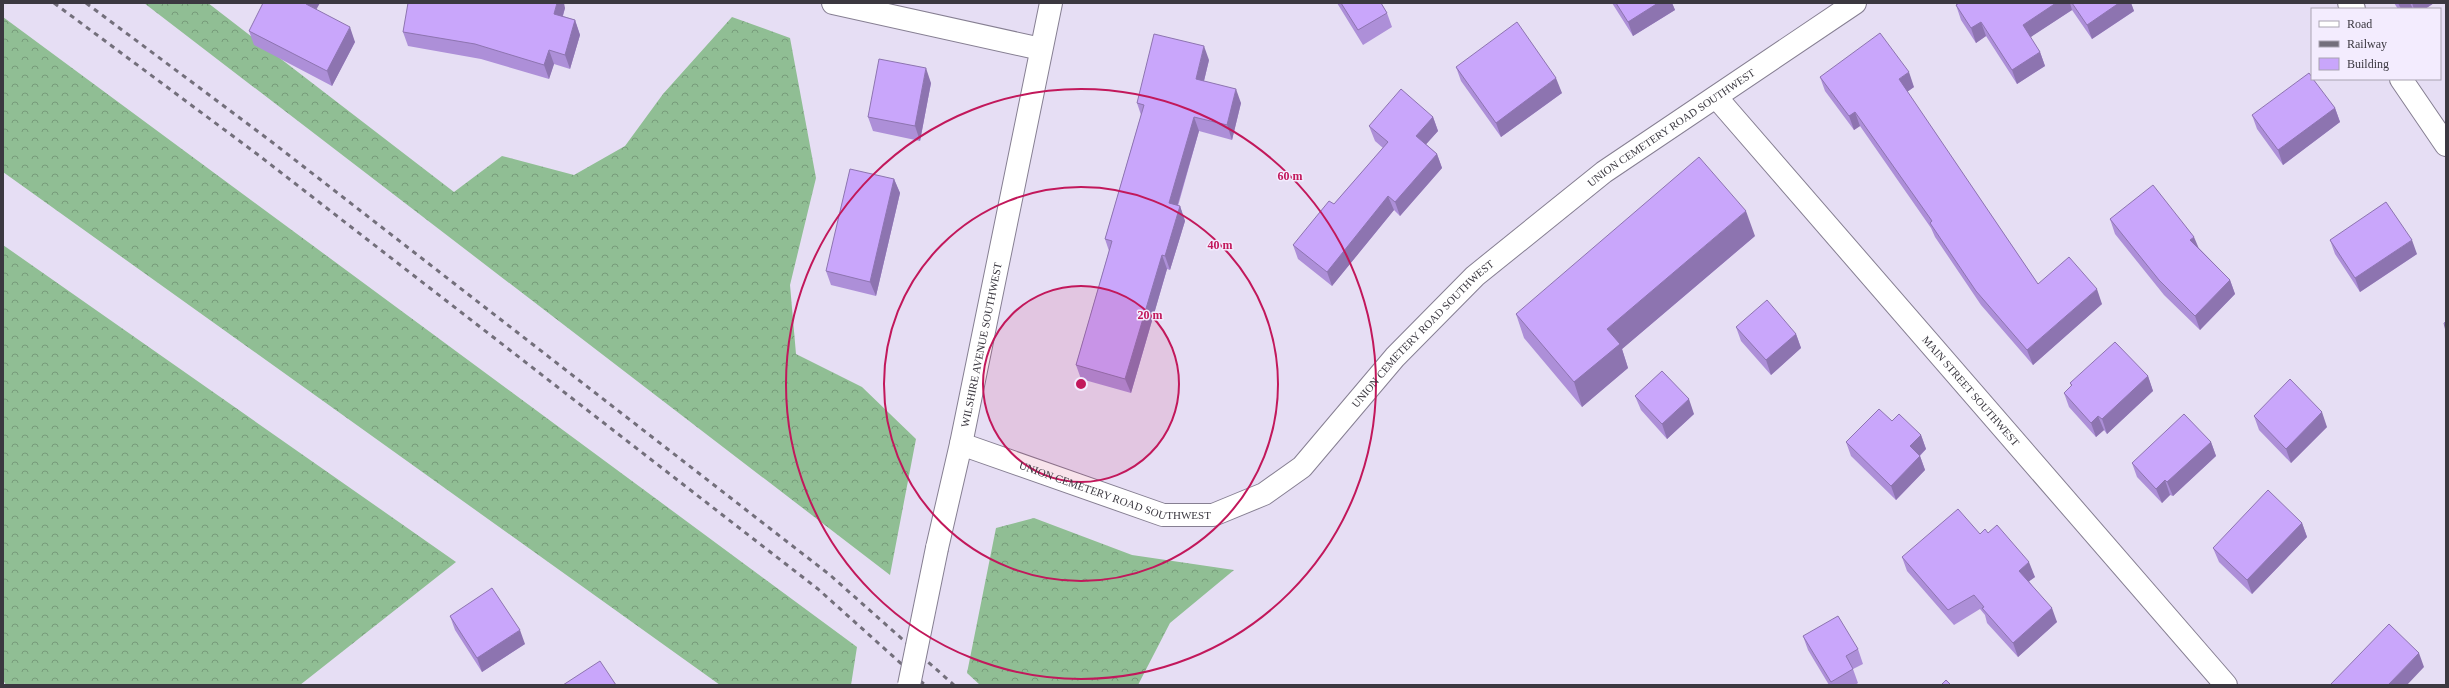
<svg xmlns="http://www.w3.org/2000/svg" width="2449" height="688" font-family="'Times New Roman',serif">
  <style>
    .forest { fill: url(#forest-crowns) }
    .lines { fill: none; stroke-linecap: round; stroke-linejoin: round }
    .street-casing { stroke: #867f92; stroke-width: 24 }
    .secondary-casing { stroke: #867f92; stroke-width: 24 }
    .street { stroke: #fff; stroke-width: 22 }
    .secondary { stroke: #fff; stroke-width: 22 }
    .rail { stroke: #736f7b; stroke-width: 3; stroke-dasharray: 5 5; stroke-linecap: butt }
    .secondary-bridge-casing { stroke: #867f92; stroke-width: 24; stroke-linecap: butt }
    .secondary-bridge { stroke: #fff; stroke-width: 22 }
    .wall { fill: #ad8fd8 }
    .shaded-wall { fill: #8d74b0 }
    .building { fill: #c9a6fb; stroke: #8d74b0 }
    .ring { fill: none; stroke: #c2185b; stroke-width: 2 }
    .labels { text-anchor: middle; stroke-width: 3; stroke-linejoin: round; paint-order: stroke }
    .street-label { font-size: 11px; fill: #3b3840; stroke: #f3ecfe }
    .centre { fill: #c2185b; stroke: #f3ecfe; stroke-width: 2 }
    .ring-label { font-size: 12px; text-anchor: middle; font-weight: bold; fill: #c2185b; stroke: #f3ecfe; stroke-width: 3; stroke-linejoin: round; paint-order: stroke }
  </style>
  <defs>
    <pattern id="forest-crowns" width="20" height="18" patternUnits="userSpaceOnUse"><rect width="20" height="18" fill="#90be94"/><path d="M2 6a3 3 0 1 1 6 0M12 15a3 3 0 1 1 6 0" fill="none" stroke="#779b7a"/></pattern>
  </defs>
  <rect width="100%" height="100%" fill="#e6def4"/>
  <path class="forest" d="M 144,3 L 208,3 L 454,192 L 502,156 L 574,175 L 625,146 L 663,94 L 732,17 L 790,38 L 816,178 L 790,285 L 796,354 L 862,387 L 916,439 L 890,575 Z
    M 3,17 L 857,647 L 851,685 L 720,685 L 3,172 Z
    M 3,245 L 456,562 L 300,685 L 6,685 L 3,680 Z
    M 1034,518 L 1132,555 L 1234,570 L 1170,623 L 1138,685 L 980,685 L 967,673 L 996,528 Z"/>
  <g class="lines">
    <g class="street-casing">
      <g id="street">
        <path d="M 833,3 L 1041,49"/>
        <path d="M 2349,3 L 2354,9"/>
        <path d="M 2401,79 L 2446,145"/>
        <path id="s1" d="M 1716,97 L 2226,685"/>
        <path id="s2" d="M 961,444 L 1163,515 L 1213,515 L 1264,494 L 1302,467 L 1395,357 L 1475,276 L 1604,172 L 1855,3"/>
      </g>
    </g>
    <g class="secondary-casing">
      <g id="secondary">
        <path id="s3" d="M 937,548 L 961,444 L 1051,3"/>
      </g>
    </g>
    <use href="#street" class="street"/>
    <use href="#secondary" class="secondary"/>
    <path class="rail" d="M 54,3 L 257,154 L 818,589 L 925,685
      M 86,3 L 268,139 L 830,575 L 954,685"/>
    <g class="secondary-bridge-casing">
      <path id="secondary-bridge" d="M 909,685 L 937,548"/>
    </g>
    <use href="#secondary-bridge" class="secondary-bridge"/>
  </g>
  <path class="wall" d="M 1337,3 L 1381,3 L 1387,13 L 1392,27 L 1363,45 Z
    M 1612,3 L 1672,3 L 1675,10 L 1633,36 Z
    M 1959,3 L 2131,3 L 2134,11 L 2092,39 L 2072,10 L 2030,37 L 2040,52 L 2045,66 L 2017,84 L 1986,36 L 1976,43 L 1961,20 L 1956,5 Z
    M 2394,3 L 2434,3 L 2425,9 L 2398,9 Z
    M 565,8 L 563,16 L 575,20 L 580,35 L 570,69 L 554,64 L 549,79 L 481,59 L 408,46 L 403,32 Z
    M 316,10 L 355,42 L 332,86 L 254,45 L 249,31 Z
    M 1209,60 L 1204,81 L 1241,103 L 1232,140 L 1199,131 L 1178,206 L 1180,206 L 1185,221 L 1170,270 L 1167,269 L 1131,393 L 1081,379 L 1076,365 L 1109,251 L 1105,239 L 1141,115 L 1137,103 Z
    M 1456,67 L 1562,93 L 1501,137 L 1461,81 Z
    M 1820,77 L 1914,87 L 1907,92 L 2038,284 L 2102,304 L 2033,365 L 1981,305 L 1935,237 L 1931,228 L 1860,126 L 1854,130 L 1825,91 Z
    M 931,83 L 920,141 L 873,131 L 868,117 Z
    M 2335,108 L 2340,122 L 2283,165 L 2257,129 L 2252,115 Z
    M 1433,117 L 1438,131 L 1426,144 L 1437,154 L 1442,168 L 1400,216 L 1394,210 L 1332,286 L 1298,259 L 1293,245 L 1334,204 L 1383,148 L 1375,141 L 1369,126 Z
    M 894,179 L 900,193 L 876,296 L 831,285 L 826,271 Z
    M 2110,219 L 2199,248 L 2230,280 L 2235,294 L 2200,330 L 2164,295 L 2115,234 Z
    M 1755,236 L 1622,349 L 1628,368 L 1582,407 L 1524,338 L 1516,314 Z
    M 2330,240 L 2417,254 L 2360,292 L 2335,254 Z
    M 1736,327 L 1796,334 L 1801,348 L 1771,375 L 1741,341 Z
    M 2148,376 L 2153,391 L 2107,434 L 2104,430 L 2096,437 L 2069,407 L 2064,393 L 2071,386 L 2070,383 Z
    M 1635,396 L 1694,414 L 1667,439 L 1641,410 Z
    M 2254,416 L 2327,427 L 2291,463 L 2259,430 Z
    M 1892,421 L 1921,435 L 1926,449 L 1920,456 L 1925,470 L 1896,500 L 1851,456 L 1846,442 Z
    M 2211,442 L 2216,456 L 2173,496 L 2170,495 L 2162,503 L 2137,477 L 2132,463 Z
    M 2302,523 L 2307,537 L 2252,594 L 2219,562 L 2213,548 Z
    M 1988,533 L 2035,577 L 2029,581 L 2057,622 L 2018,657 L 1987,623 L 1985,615 L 1980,609 L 1954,625 L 1907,571 L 1902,557 L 1980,534 Z
    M 450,616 L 525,644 L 482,672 L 455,630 Z
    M 1803,636 L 1858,649 L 1863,664 L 1853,669 L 1858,683 L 1855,685 L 1829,685 L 1808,650 Z"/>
  <path class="shaded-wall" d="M 307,3 L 320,3 L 311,19 L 306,4 Z
    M 557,3 L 564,3 L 565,8 L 559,28 L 554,14 Z
    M 1658,3 L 1672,3 L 1675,10 L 1633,36 L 1628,22 Z
    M 2056,3 L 2070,3 L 2072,10 L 2028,39 L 2023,25 Z
    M 2119,3 L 2131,3 L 2134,11 L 2092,39 L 2087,25 Z
    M 2398,3 L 2410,3 L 2413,9 L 2401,9 Z
    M 2412,3 L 2434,3 L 2425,9 L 2414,9 Z
    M 575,20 L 580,35 L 570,69 L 565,55 Z
    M 1981,22 L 1986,36 L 1976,43 L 1971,28 Z
    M 350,27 L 355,42 L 332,86 L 327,71 Z
    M 1204,46 L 1209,60 L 1201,93 L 1196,79 Z
    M 549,50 L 554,64 L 549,79 L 544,65 Z
    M 2040,52 L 2045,66 L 2017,84 L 2012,70 Z
    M 926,68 L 931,83 L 920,141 L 915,126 Z
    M 1909,72 L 1914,87 L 1904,94 L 1899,79 Z
    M 1556,78 L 1562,93 L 1501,137 L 1496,123 Z
    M 1236,89 L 1241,103 L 1232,140 L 1227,125 Z
    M 2335,108 L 2340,122 L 2283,165 L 2278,150 Z
    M 1855,112 L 1860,126 L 1854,130 L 1849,116 Z
    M 1194,117 L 1199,131 L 1174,217 L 1169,203 Z
    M 1433,117 L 1438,131 L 1421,150 L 1416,136 Z
    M 1437,154 L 1442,168 L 1400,216 L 1395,202 Z
    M 894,179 L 900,193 L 876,296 L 870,282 Z
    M 1388,196 L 1394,210 L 1332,286 L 1327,272 Z
    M 1180,206 L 1185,221 L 1170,270 L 1165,256 Z
    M 1746,211 L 1755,236 L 1622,349 L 1628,368 L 1582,407 L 1574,382 L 1607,329 Z
    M 2194,237 L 2200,251 L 2190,240 Z
    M 2412,240 L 2417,254 L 2360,292 L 2355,278 Z
    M 1162,255 L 1167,269 L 1131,393 L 1125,379 Z
    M 2230,280 L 2235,294 L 2200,330 L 2195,316 Z
    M 2097,289 L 2102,304 L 2033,365 L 2027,350 Z
    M 1796,334 L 1801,348 L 1771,375 L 1766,360 Z
    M 2148,376 L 2153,391 L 2107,434 L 2102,419 Z
    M 1689,399 L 1694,414 L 1667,439 L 1662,424 Z
    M 2322,412 L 2327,427 L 2291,463 L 2286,449 Z
    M 2098,416 L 2104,430 L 2096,437 L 2091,423 Z
    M 1921,435 L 1926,449 L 1915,460 L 1910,446 Z
    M 2211,442 L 2216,456 L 2173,496 L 2167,482 Z
    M 1920,456 L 1925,470 L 1896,500 L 1891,486 Z
    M 2165,480 L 2170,495 L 2162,503 L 2156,489 Z
    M 2302,523 L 2307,537 L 2252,594 L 2247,580 Z
    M 2029,562 L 2035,577 L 2024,585 L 2019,571 Z
    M 2052,608 L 2057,622 L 2018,657 L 2013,643 Z
    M 520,630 L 525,644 L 482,672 L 477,658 Z
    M 2419,653 L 2424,667 L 2407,685 L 2388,685 Z"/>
  <path class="building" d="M 263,3 L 307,3 L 306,4 L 350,27 L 327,71 L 249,31 Z
    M 408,3 L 557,3 L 554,14 L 575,20 L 565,55 L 549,50 L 544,65 L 475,44 L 403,32 Z
    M 1341,3 L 1381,3 L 1387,13 L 1358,30 Z
    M 1616,3 L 1658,3 L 1628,22 Z
    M 1959,3 L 2056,3 L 2023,25 L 2040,52 L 2012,70 L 1981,22 L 1971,28 L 1956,5 Z
    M 2072,3 L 2119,3 L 2087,25 Z
    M 1517,22 L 1556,78 L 1496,123 L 1456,67 Z
    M 1880,33 L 1909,72 L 1899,79 L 2038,284 L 2069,257 L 2097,289 L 2027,350 L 1976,291 L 1930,223 L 1932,221 L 1855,112 L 1849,116 L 1820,77 Z
    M 1154,34 L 1204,46 L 1196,79 L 1236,89 L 1227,125 L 1194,117 L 1169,203 L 1180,206 L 1165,256 L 1162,255 L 1125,379 L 1076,365 L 1112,241 L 1105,239 L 1144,105 L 1137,103 Z
    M 879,59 L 926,68 L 915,126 L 868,117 Z
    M 2309,73 L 2312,77 L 2312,79 L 2313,79 L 2335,108 L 2278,150 L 2252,115 Z
    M 1401,89 L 1433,117 L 1416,136 L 1437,154 L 1395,202 L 1388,196 L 1327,272 L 1293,245 L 1329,201 L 1334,204 L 1388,142 L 1369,126 Z
    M 1699,157 L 1746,211 L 1607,329 L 1620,344 L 1574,382 L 1516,314 Z
    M 850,169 L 894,179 L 870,282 L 826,271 Z
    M 2153,185 L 2194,237 L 2190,240 L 2230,280 L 2195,316 L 2159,280 L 2110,219 Z
    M 2386,202 L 2412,240 L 2355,278 L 2330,240 Z
    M 1767,300 L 1796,334 L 1766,360 L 1736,327 Z
    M 2446,322 L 2446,331 L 2444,323 Z
    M 2115,342 L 2148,376 L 2102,419 L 2098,416 L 2091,423 L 2064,393 L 2072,385 L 2070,383 Z
    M 1662,371 L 1689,399 L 1662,424 L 1635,396 Z
    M 2290,379 L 2322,412 L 2286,449 L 2254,416 Z
    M 1879,409 L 1892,421 L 1899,414 L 1921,435 L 1910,446 L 1920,456 L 1891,486 L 1846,442 Z
    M 2184,414 L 2211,442 L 2167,482 L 2165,480 L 2156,489 L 2132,463 Z
    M 2268,490 L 2302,523 L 2247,580 L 2213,548 Z
    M 1958,509 L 1980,534 L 1985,529 L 1988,533 L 1997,525 L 2029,562 L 2019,571 L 2052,608 L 2013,643 L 1982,608 L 1984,607 L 1974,595 L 1948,610 L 1902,557 Z
    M 492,588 L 520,630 L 477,658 L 450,616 Z
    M 1838,616 L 1858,649 L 1846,656 L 1853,669 L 1831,682 L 1803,636 Z
    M 2389,624 L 2419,653 L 2388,685 L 2330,685 Z
    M 600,661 L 616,685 L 563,685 Z
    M 1946,680 L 1951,685 L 1941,685 Z"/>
  <circle cx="1081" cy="384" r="98" fill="#c2185b" fill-opacity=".12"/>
  <g class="ring">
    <circle cx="1081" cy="384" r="98"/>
    <circle cx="1081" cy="384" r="197"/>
    <circle cx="1081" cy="384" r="295"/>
  </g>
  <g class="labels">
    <g class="street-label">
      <text dy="4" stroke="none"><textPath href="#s2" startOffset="870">UNION CEMETERY ROAD SOUTHWEST</textPath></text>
      <text dy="4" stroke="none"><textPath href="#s2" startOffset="546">UNION CEMETERY ROAD SOUTHWEST</textPath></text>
      <text dy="4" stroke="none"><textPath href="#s3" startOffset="208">WILSHIRE AVENUE SOUTHWEST</textPath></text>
      <text dy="4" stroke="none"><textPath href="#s1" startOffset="389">MAIN STREET SOUTHWEST</textPath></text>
      <text dy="4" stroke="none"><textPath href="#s2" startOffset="162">UNION CEMETERY ROAD SOUTHWEST</textPath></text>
    </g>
  </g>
  <circle cx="1081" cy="384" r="6" class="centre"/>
  <g class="ring-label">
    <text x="1290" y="180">60 m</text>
    <text x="1220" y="249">40 m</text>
    <text x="1150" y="319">20 m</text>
  </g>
  <rect width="2449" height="688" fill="none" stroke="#3b3840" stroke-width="8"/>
  <rect x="2311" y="8" width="130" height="72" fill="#f3ecfe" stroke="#a9a4b2"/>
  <rect x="2319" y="21" width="20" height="6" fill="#ffffff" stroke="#a9a4b2"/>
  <text x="2347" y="28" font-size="12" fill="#3b3840">Road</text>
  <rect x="2319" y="41" width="20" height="6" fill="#736f7b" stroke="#a9a4b2"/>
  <text x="2347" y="48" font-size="12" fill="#3b3840">Railway</text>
  <rect x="2319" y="58" width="20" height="12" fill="#c9a6fb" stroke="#a9a4b2"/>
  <text x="2347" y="68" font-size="12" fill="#3b3840">Building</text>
</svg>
